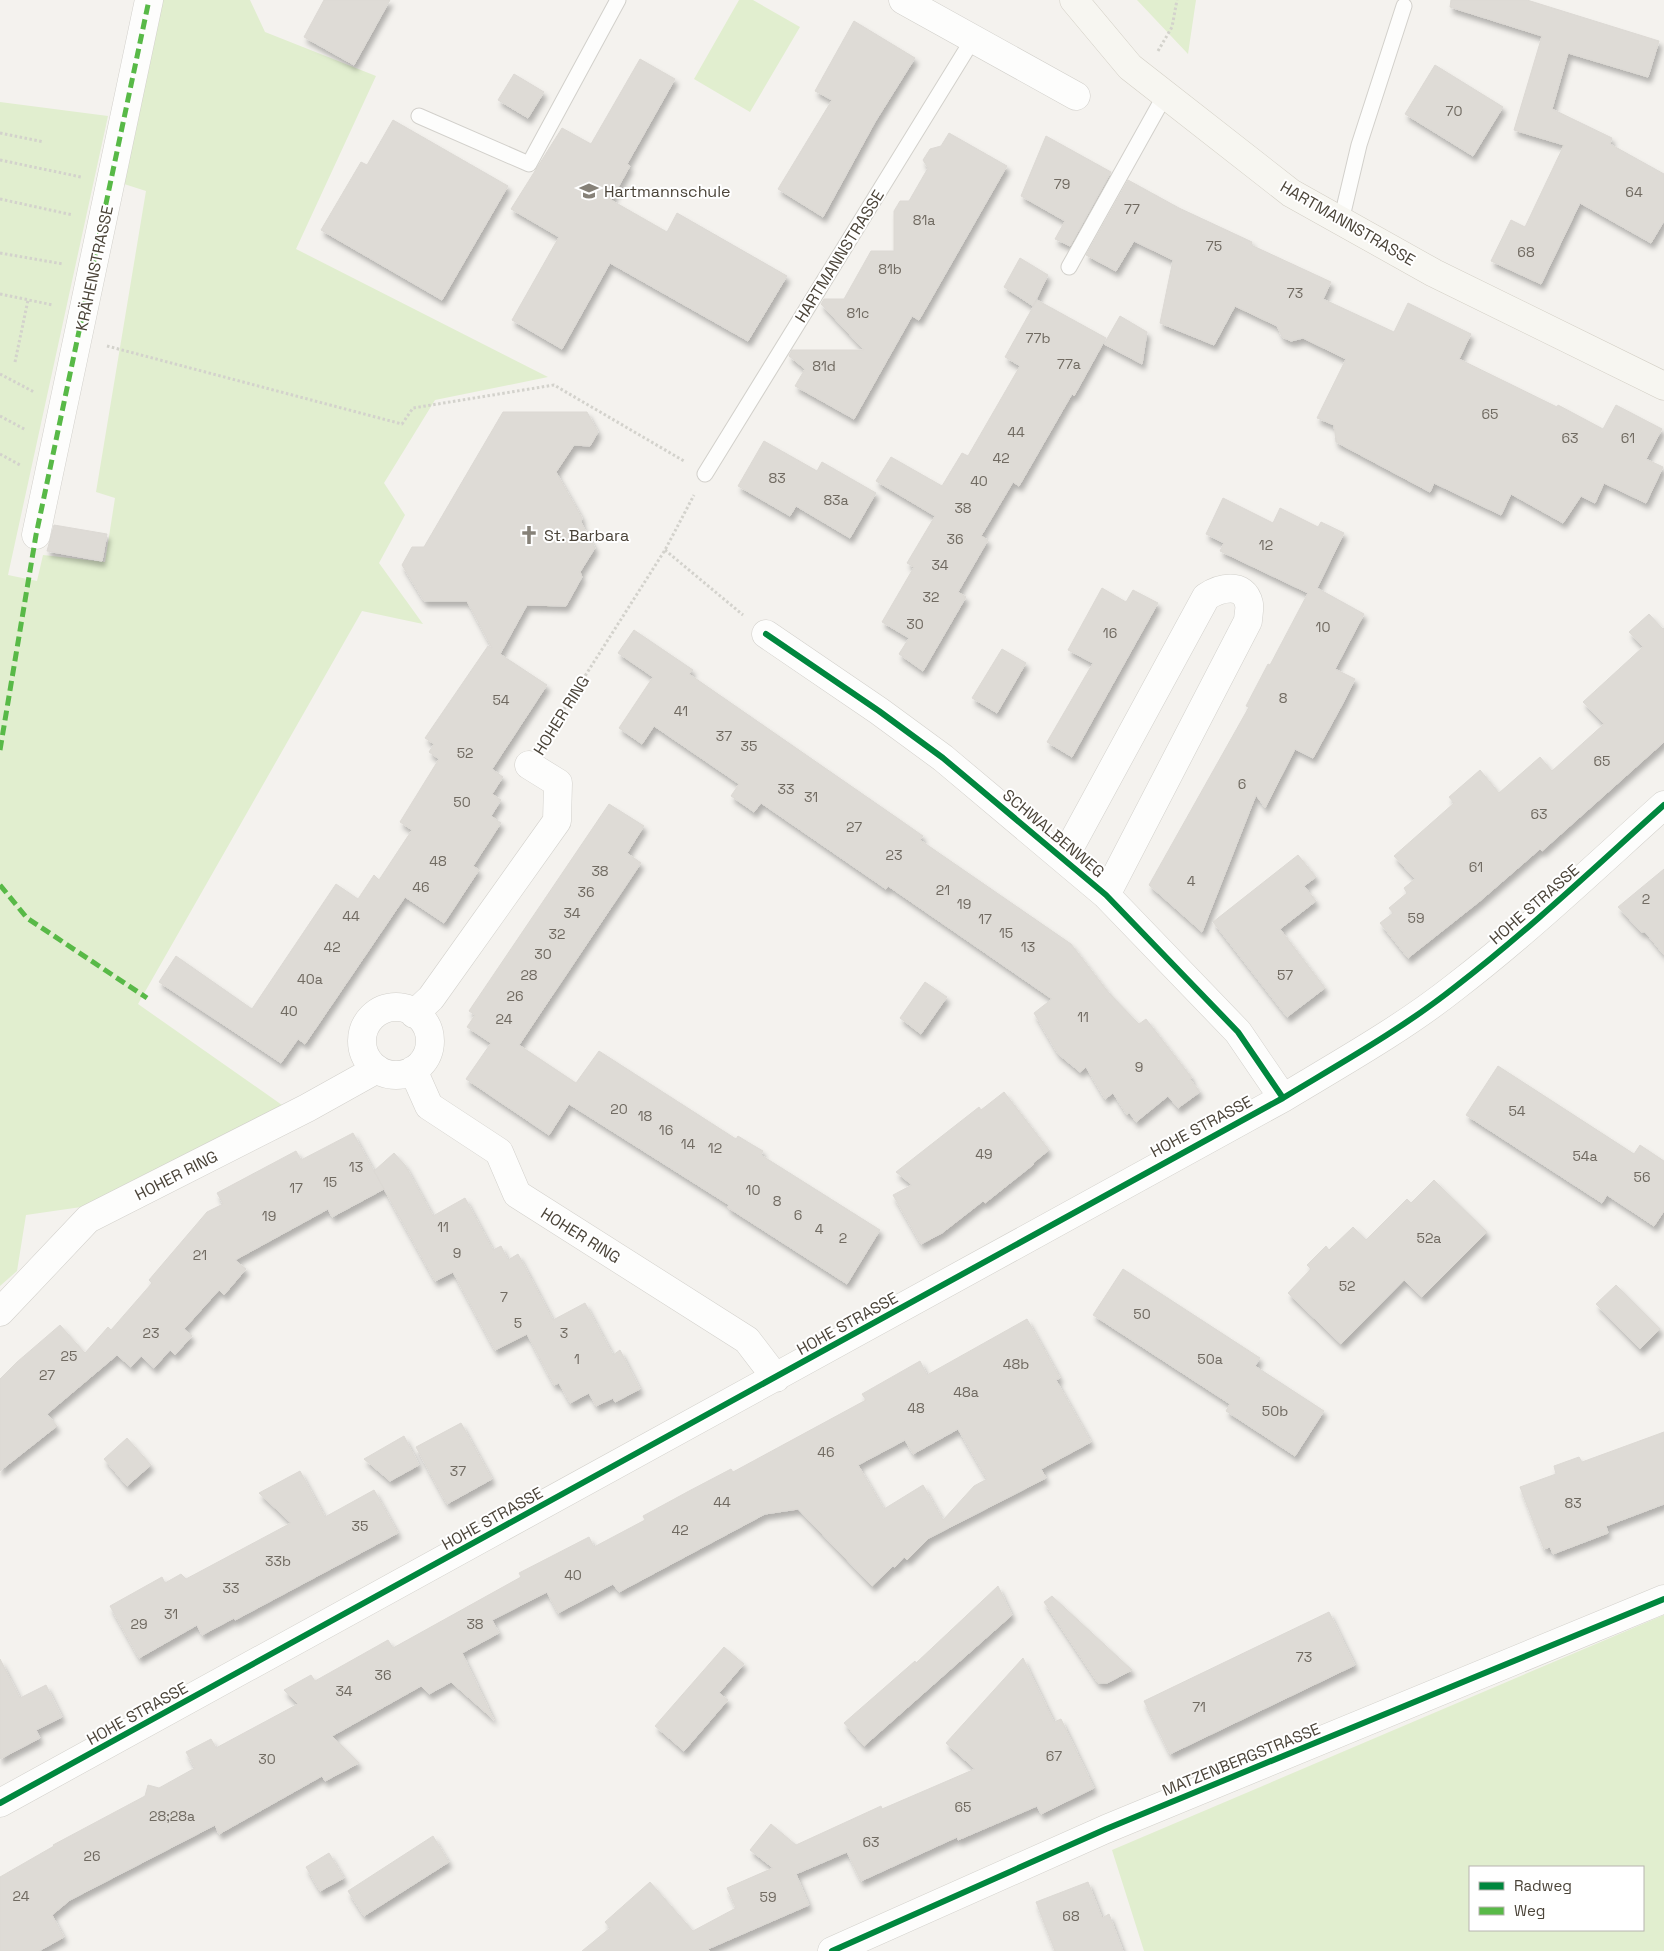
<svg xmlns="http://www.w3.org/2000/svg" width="1664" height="1951" font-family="'Space Grotesk',sans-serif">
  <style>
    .green { fill: #e1eecf; fill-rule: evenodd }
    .building { fill: #dedbd6; stroke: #dcd9d4; fill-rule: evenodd; filter: url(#shadow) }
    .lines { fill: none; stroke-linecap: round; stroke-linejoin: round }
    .lane-casing { stroke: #d2d0cb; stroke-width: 17 }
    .street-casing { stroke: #d2d0cb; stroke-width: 29 }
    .secondary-casing { stroke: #d3cfc5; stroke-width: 29 }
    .path { stroke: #d3d2cc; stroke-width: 3; stroke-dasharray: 2.5 2.5; stroke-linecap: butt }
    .lane { stroke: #fdfdfc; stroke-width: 15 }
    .street { stroke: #fdfdfc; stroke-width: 28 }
    .secondary { stroke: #f7f6f1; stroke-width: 28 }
    .quiet { stroke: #58b947; stroke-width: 5; stroke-dasharray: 10 5; stroke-linecap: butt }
    .cycleway-casing { stroke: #fff; stroke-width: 9 }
    .cycleway { stroke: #00873e; stroke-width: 6 }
    .labels { text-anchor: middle; stroke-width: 4; stroke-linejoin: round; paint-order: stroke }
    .number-label { font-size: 14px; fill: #706a61 }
    .poi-label { font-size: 16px; fill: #4b4439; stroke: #fff; text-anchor: start }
    .street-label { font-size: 16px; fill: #4b4439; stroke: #fff }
  </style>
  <defs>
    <filter id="shadow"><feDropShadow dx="3" dy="5.5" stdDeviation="2.5" flood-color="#0004"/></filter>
  </defs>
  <rect width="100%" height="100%" fill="#f4f2ee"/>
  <path class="green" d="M 161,0 L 250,0 L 265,32 L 376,76 L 296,249 L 548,377 L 435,400 L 384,483 L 405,515 L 379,563 L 423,624 L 362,611 L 138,1004 L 282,1105 L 95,1205 L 26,1215 L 17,1271 L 0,1286 L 0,102 L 108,116 L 8,575 L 37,581 L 43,555 L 105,562 L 115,498 L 96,492 L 146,191 L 124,184 Z
    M 739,0 L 753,0 L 800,27 L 750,112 L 694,79 Z
    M 1137,0 L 1196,0 L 1188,54 Z
    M 1664,1615 L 1664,1951 L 1144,1951 L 1112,1850 ZM 1470,1867 L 1643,1867 L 1643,1930 L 1470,1930 Z"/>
  <path class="building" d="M 324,0 L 390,0 L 354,65 L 304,37 Z
    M 1451,0 L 1527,0 L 1659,41 L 1648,77 L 1568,53 L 1552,109 L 1612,138 L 1610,144 L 1664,174 L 1664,221 L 1651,243 L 1580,203 L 1541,284 L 1491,261 L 1511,220 L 1525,227 L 1564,145 L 1514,130 L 1542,36 L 1450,7 Z
    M 854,21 L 915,58 L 875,122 L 823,217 L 778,189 L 832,100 L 815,91 Z
    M 640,59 L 675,79 L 627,164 L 630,166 L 611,200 L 667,232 L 677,213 L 787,276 L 748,341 L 610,263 L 562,349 L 512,320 L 559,237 L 511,209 L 562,128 L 591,144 Z
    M 1435,65 L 1503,107 L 1473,156 L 1405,114 Z
    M 514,74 L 544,92 L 528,118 L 498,100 Z
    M 393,120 L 508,186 L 442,300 L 321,230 L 361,162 L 367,165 Z
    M 949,133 L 1007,166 L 919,320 L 912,316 L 854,419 L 795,386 L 805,369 L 789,356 L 792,350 L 864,350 L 821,304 L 824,299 L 844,299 L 871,251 L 894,251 L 894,211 L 900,201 L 909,201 L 928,168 L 923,160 L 930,149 L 941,146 Z
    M 1046,136 L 1111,172 L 1070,246 L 1055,239 L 1065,221 L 1021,196 Z
    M 1128,180 L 1179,208 L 1252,242 L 1251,245 L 1331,282 L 1323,299 L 1394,332 L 1408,303 L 1471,334 L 1459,359 L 1557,407 L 1558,405 L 1603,429 L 1616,405 L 1662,429 L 1646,459 L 1663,467 L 1646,503 L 1604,483 L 1595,503 L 1581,496 L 1563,523 L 1511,494 L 1501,515 L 1434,483 L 1430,492 L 1336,442 L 1334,425 L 1317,418 L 1346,359 L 1303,338 L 1291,341 L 1282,337 L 1277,326 L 1235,306 L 1214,345 L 1160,323 L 1173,260 L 1134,241 L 1116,271 L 1086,255 Z
    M 1020,258 L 1048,275 L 1033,306 L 1004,287 Z
    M 1037,300 L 1106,338 L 1074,396 L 1072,394 L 1019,486 L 1013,482 L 981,536 L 988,540 L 958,592 L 966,597 L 923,671 L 899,654 L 909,638 L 882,622 L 914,567 L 907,563 L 935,516 L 876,481 L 891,457 L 942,486 L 962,453 L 968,456 L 1020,366 L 1005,357 Z
    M 1120,316 L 1147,332 L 1142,364 L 1104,344 Z
    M 503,412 L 587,412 L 598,432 L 590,446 L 574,445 L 556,472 L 582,518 L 581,522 L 595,548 L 580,572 L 582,577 L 566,606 L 527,605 L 500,654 L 547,685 L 492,769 L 503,777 L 492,794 L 501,800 L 491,816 L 501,823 L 473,866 L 479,870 L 444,923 L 405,897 L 305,1044 L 298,1039 L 281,1063 L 159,982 L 176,956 L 252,1009 L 336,884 L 358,899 L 374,875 L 379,880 L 412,830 L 400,822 L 439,759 L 429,752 L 434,744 L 425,738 L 488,646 L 492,648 L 467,601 L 424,601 L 402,565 L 412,547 L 424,547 Z
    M 764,441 L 817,471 L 822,462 L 876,493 L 850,538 L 796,506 L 790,516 L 738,486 Z
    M 1223,498 L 1273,523 L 1280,508 L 1318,527 L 1321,522 L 1344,533 L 1317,588 L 1364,614 L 1335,669 L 1355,679 L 1343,703 L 1313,758 L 1295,749 L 1265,808 L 1256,795 L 1202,932 L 1149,885 L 1249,707 L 1246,706 L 1268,664 L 1270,665 L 1308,593 L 1220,551 L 1224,543 L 1206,534 Z
    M 54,525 L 107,534 L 102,561 L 47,551 Z
    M 1102,588 L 1126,602 L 1133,590 L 1158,603 L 1072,757 L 1047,742 L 1093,663 L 1068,650 Z
    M 1649,614 L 1663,629 L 1664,628 L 1664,742 L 1542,851 L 1540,849 L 1480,901 L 1408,958 L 1380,923 L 1393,913 L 1389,908 L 1407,893 L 1404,888 L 1415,879 L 1394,856 L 1454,803 L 1449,797 L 1480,770 L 1499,793 L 1540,757 L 1552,771 L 1604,724 L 1583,702 L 1643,647 L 1629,632 Z
    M 634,630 L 693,670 L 689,674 L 903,822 L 923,836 L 920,840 L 1071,944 L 1109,993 L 1139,1024 L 1146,1019 L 1192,1078 L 1190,1079 L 1200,1092 L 1178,1108 L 1168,1096 L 1136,1122 L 1129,1112 L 1127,1115 L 1113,1093 L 1105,1099 L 1086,1067 L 1080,1072 L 1058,1054 L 1034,1013 L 1052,999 L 888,886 L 886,889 L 761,803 L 754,812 L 731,796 L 739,784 L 654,726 L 642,744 L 619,728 L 653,677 L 618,653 Z
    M 1002,649 L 1026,663 L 997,713 L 972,698 Z
    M 609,804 L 644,826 L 627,853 L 641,863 L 519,1045 L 576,1083 L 599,1051 L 736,1139 L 738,1136 L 751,1144 L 763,1151 L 761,1155 L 880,1230 L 847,1284 L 727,1207 L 729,1205 L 569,1104 L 549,1135 L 466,1079 L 491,1043 L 467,1027 L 475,1015 L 469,1011 Z
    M 1298,855 L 1316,877 L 1304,886 L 1316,901 L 1280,929 L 1325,988 L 1287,1017 L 1213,922 Z
    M 1664,869 L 1664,955 L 1645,932 L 1641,932 L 1618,907 Z
    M 925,982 L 947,997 L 921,1034 L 900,1018 Z
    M 1498,1066 L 1634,1154 L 1640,1145 L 1664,1161 L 1664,1211 L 1654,1226 L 1607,1195 L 1602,1203 L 1466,1115 Z
    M 1004,1092 L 1049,1150 L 1033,1163 L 1034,1164 L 985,1203 L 983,1201 L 942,1233 L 921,1244 L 893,1195 L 912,1185 L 896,1172 L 979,1107 L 981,1110 Z
    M 353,1133 L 384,1189 L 332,1217 L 328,1209 L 235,1260 L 246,1269 L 224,1295 L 219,1290 L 184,1329 L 192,1336 L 175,1355 L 170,1350 L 154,1368 L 141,1356 L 131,1367 L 117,1355 L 47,1414 L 57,1426 L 0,1471 L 0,1379 L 17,1362 L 60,1325 L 85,1353 L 108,1327 L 111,1330 L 152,1283 L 149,1280 L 207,1212 L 223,1204 L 217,1193 L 296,1151 L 301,1160 Z
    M 394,1153 L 405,1165 L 433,1216 L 465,1198 L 493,1250 L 501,1246 L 508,1260 L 518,1254 L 553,1320 L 585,1303 L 613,1355 L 620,1350 L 640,1389 L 615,1402 L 613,1398 L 596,1406 L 589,1393 L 570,1403 L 559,1383 L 554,1385 L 527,1334 L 495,1350 L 453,1272 L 435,1281 L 374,1171 Z
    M 1434,1180 L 1487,1232 L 1422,1297 L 1404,1280 L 1341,1344 L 1288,1293 L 1311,1269 L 1307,1265 L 1326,1246 L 1329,1250 L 1353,1227 L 1366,1240 L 1407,1199 L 1411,1203 Z
    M 1123,1269 L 1260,1358 L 1255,1366 L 1324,1411 L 1295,1456 L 1226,1411 L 1230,1404 L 1093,1315 Z
    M 1616,1285 L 1660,1329 L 1640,1349 L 1596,1304 Z
    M 1027,1319 L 1060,1378 L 1056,1380 L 1091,1442 L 1041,1469 L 1046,1478 L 929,1538 L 907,1560 L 904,1557 L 895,1567 L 893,1566 L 872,1586 L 798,1509 L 765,1514 L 619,1592 L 613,1584 L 558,1613 L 547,1592 L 492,1620 L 499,1633 L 462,1653 L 494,1720 L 451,1682 L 429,1694 L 421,1686 L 332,1736 L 359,1763 L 325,1781 L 322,1776 L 219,1834 L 215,1825 L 70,1900 L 52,1915 L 64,1937 L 39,1951 L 0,1951 L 0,1877 L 54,1846 L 53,1845 L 145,1796 L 148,1785 L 159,1788 L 195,1768 L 186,1752 L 211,1739 L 216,1748 L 298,1704 L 284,1690 L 311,1675 L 315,1681 L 388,1640 L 393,1648 L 521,1577 L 519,1573 L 589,1537 L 594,1547 L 645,1520 L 643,1516 L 689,1491 L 731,1469 L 733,1472 L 866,1400 L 862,1394 L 920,1361 L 927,1375 ZM 958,1429 L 987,1479 L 974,1486 L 943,1520 L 923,1485 L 884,1509 L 858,1465 L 905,1440 L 913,1454 Z
    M 461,1423 L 492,1479 L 447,1504 L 416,1447 Z
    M 1664,1432 L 1664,1504 L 1606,1526 L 1608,1533 L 1553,1554 L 1550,1547 L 1544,1549 L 1520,1487 L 1556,1474 L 1554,1466 L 1579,1457 L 1582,1462 Z
    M 404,1436 L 419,1465 L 390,1481 L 364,1459 Z
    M 127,1438 L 151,1465 L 127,1486 L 104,1459 Z
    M 300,1471 L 325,1517 L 374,1490 L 398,1533 L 235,1620 L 234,1618 L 202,1635 L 197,1625 L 139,1658 L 110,1606 L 162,1577 L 165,1583 L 181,1574 L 186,1579 L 291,1523 L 259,1493 Z
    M 998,1586 L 1012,1615 L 864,1746 L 844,1723 L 915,1661 L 916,1663 Z
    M 1052,1596 L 1132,1670 L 1107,1683 L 1098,1683 L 1044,1602 Z
    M 1329,1612 L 1355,1665 L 1170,1754 L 1144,1701 Z
    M 724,1647 L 744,1664 L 719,1693 L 728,1700 L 684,1751 L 655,1726 Z
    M 1023,1658 L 1054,1722 L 1061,1719 L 1094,1788 L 1041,1814 L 1037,1806 L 958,1840 L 957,1837 L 861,1881 L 847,1852 L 796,1874 L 809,1905 L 708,1949 L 710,1951 L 582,1951 L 610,1928 L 605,1922 L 650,1882 L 693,1931 L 736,1908 L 727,1888 L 773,1868 L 750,1850 L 771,1824 L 796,1845 L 881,1806 L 882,1809 L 975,1769 L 946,1743 Z
    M 0,1659 L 20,1698 L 46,1685 L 62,1717 L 36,1730 L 40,1738 L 0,1759 Z
    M 433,1836 L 449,1862 L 364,1916 L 348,1891 Z
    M 329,1853 L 344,1878 L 320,1891 L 306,1867 Z
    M 1088,1882 L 1102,1918 L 1109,1914 L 1123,1951 L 1055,1951 L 1036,1902 Z"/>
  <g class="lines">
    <g class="lane-casing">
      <path id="lane" d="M 419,116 L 529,164 L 618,0
        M 1341,221 L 1359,145 L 1404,6
        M 1069,267 L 1165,95
        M 705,474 L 973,39"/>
    </g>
    <g class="street-casing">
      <path id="street" d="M 903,0 L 1076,96
        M 36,535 L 149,0
        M 766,634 L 879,711 L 943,758 L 1106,895 L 1238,1032 L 1283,1098
        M 1064,858 L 1206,597 C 1219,588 1244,581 1249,604 C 1250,609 1248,616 1248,621 L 1106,895
        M362 1041a34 34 0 1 1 68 0a34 34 0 1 1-68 0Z
        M 414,1014 L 431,998 L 557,821 L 558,783 L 529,765
        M 413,1070 L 429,1106 L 499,1152 L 517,1194 L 747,1340 L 776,1378
        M 0,1312 L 88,1219 L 307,1108 L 377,1069
        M 0,1803 L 1283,1098 C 1341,1063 1402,1029 1455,987 C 1529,930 1595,867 1664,805
        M 832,1951 L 1106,1829 L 1664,1599"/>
    </g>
    <g class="secondary-casing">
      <path id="secondary" d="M 1074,0 L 1130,67 L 1291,193 L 1434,273 L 1664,386"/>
    </g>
    <path class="path" d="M 1158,51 L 1172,27 L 1177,0
      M 0,133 L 44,142
      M 0,160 L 81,177
      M 0,199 L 73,215
      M 0,253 L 63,264
      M 0,294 L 53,305
      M 107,346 L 402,424 L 413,408 L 554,385 L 684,461
      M 15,362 L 28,300
      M 0,374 L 34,392
      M 0,416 L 26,430
      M 0,454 L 20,465
      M 665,550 L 743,615
      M 545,739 L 665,550 L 694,495"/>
    <use href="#lane" class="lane"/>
    <use href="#street" class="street"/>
    <use href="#secondary" class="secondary"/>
    <path class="quiet" d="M 0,750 L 36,535 L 149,0
      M 0,885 L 27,918 L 147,998"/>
    <g class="cycleway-casing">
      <path id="cycleway" d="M 766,634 L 879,711 L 943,758 L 1106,895 L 1238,1032 L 1283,1098
        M 0,1803 L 1283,1098 C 1341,1063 1402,1029 1455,987 C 1529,930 1595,867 1664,805
        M 832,1951 L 1106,1829 L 1664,1599"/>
    </g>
    <use href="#cycleway" class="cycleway"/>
  </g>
  <defs>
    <g id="school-bare" transform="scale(1.5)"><path d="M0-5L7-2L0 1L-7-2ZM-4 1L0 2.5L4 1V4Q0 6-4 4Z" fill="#868178" stroke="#fff" stroke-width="2.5" paint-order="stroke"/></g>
    <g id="church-bare" transform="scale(1.5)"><path d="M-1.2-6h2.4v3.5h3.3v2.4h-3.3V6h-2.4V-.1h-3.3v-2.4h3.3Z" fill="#868178" stroke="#fff" stroke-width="2.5" paint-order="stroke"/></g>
  </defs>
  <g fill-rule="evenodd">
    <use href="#school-bare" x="589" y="191"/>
    <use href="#church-bare" x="529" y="535"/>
  </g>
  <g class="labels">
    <g class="number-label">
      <text x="1454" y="116">70</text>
      <text x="1062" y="189">79</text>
      <text x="1634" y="197">64</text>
      <text x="1132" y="214">77</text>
      <text x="924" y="225">81a</text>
      <text x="1214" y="251">75</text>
      <text x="1526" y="257">68</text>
      <text x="890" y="274">81b</text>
      <text x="1295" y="298">73</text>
      <text x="858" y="318">81c</text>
      <text x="1038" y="343">77b</text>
      <text x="1069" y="369">77a</text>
      <text x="824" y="371">81d</text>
      <text x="1490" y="419">65</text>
      <text x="1016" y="437">44</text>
      <text x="1570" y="443">63</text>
      <text x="1628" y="443">61</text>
      <text x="1001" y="463">42</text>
      <text x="777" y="483">83</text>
      <text x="979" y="486">40</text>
      <text x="836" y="505">83a</text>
      <text x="963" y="513">38</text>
      <text x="955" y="544">36</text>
      <text x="1266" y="550">12</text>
      <text x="940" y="570">34</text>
      <text x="931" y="602">32</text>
      <text x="915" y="629">30</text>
      <text x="1323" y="632">10</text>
      <text x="1110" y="638">16</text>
      <text x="1283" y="703">8</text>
      <text x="501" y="705">54</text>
      <text x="681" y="716">41</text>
      <text x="724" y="741">37</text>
      <text x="749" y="751">35</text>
      <text x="465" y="758">52</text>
      <text x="1602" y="766">65</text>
      <text x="1242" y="789">6</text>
      <text x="786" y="794">33</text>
      <text x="811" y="802">31</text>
      <text x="462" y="807">50</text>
      <text x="1539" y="819">63</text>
      <text x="854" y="832">27</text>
      <text x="894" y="860">23</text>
      <text x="438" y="866">48</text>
      <text x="1476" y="872">61</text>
      <text x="600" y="876">38</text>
      <text x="1191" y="886">4</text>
      <text x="421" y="892">46</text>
      <text x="943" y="895">21</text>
      <text x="586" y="897">36</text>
      <text x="1646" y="904">2</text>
      <text x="964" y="909">19</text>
      <text x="572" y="918">34</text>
      <text x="351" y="921">44</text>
      <text x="1416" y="923">59</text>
      <text x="985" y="924">17</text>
      <text x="1006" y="938">15</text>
      <text x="557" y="939">32</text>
      <text x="332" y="952">42</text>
      <text x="1028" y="952">13</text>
      <text x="543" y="959">30</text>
      <text x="529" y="980">28</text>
      <text x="1285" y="980">57</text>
      <text x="310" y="984">40a</text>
      <text x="515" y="1001">26</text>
      <text x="289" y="1016">40</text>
      <text x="1083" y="1022">11</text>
      <text x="504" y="1024">24</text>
      <text x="1139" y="1072">9</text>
      <text x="619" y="1114">20</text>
      <text x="1517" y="1116">54</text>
      <text x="645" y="1121">18</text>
      <text x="666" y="1135">16</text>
      <text x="688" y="1149">14</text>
      <text x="715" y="1153">12</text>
      <text x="984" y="1159">49</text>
      <text x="1585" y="1161">54a</text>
      <text x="356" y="1172">13</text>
      <text x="1642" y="1182">56</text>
      <text x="330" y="1187">15</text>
      <text x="296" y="1193">17</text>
      <text x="753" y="1195">10</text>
      <text x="777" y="1206">8</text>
      <text x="798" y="1220">6</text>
      <text x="269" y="1221">19</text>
      <text x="443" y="1232">11</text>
      <text x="819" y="1234">4</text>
      <text x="843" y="1243">2</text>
      <text x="1429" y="1243">52a</text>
      <text x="457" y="1258">9</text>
      <text x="200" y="1260">21</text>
      <text x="1347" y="1291">52</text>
      <text x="504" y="1302">7</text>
      <text x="1142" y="1319">50</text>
      <text x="518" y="1328">5</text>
      <text x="151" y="1338">23</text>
      <text x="564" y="1338">3</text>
      <text x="69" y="1361">25</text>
      <text x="577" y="1364">1</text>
      <text x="1210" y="1364">50a</text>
      <text x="1016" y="1369">48b</text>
      <text x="47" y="1380">27</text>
      <text x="966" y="1397">48a</text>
      <text x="916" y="1413">48</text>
      <text x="1275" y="1416">50b</text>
      <text x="826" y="1457">46</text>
      <text x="458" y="1476">37</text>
      <text x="722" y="1507">44</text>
      <text x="1573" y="1508">83</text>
      <text x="360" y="1531">35</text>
      <text x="680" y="1535">42</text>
      <text x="278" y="1566">33b</text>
      <text x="573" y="1580">40</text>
      <text x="231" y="1593">33</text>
      <text x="171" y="1619">31</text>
      <text x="139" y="1629">29</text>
      <text x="475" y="1629">38</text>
      <text x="1304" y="1662">73</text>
      <text x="383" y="1680">36</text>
      <text x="344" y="1696">34</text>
      <text x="1199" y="1712">71</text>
      <text x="1054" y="1761">67</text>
      <text x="267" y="1764">30</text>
      <text x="963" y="1812">65</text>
      <text x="172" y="1821">28;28a</text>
      <text x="871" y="1847">63</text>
      <text x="92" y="1861">26</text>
      <text x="21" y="1901">24</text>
      <text x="768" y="1902">59</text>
      <text x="1071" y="1921">68</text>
    </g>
    <g class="poi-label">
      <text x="604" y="197">Hartmannschule</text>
      <text x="544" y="541">St. Barbara</text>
    </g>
    <g class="street-label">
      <text transform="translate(1348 223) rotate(30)" y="6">HARTMANNSTRASSE</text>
      <text transform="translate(839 256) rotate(-58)" y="6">HARTMANNSTRASSE</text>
      <text transform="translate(94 268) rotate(-78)" y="6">KRÄHENSTRASSE</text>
      <text transform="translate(561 715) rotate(-58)" y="6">HOHER RING</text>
      <text transform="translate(1054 833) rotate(40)" y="6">SCHWALBENWEG</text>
      <text transform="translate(1534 904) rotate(-41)" y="6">HOHE STRASSE</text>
      <text transform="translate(1201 1126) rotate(-28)" y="6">HOHE STRASSE</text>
      <text transform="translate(176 1175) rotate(-27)" y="6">HOHER RING</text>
      <text transform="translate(581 1235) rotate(32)" y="6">HOHER RING</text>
      <text transform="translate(847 1323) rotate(-29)" y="6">HOHE STRASSE</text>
      <text transform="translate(492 1518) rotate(-29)" y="6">HOHE STRASSE</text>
      <text transform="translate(137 1713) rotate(-29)" y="6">HOHE STRASSE</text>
      <text transform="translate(1241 1759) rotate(-22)" y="6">MATZENBERGSTRASSE</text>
    </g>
  </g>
  <rect x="1469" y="1866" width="175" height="65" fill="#ffffff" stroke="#b7b4b0"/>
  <rect x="1479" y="1882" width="25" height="8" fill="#00873e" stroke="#b7b4b0"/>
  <text x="1514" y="1891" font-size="15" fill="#4b4439">Radweg</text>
  <rect x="1479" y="1907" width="25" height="8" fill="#58b947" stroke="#b7b4b0"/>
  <text x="1514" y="1916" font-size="15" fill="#4b4439">Weg</text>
</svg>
